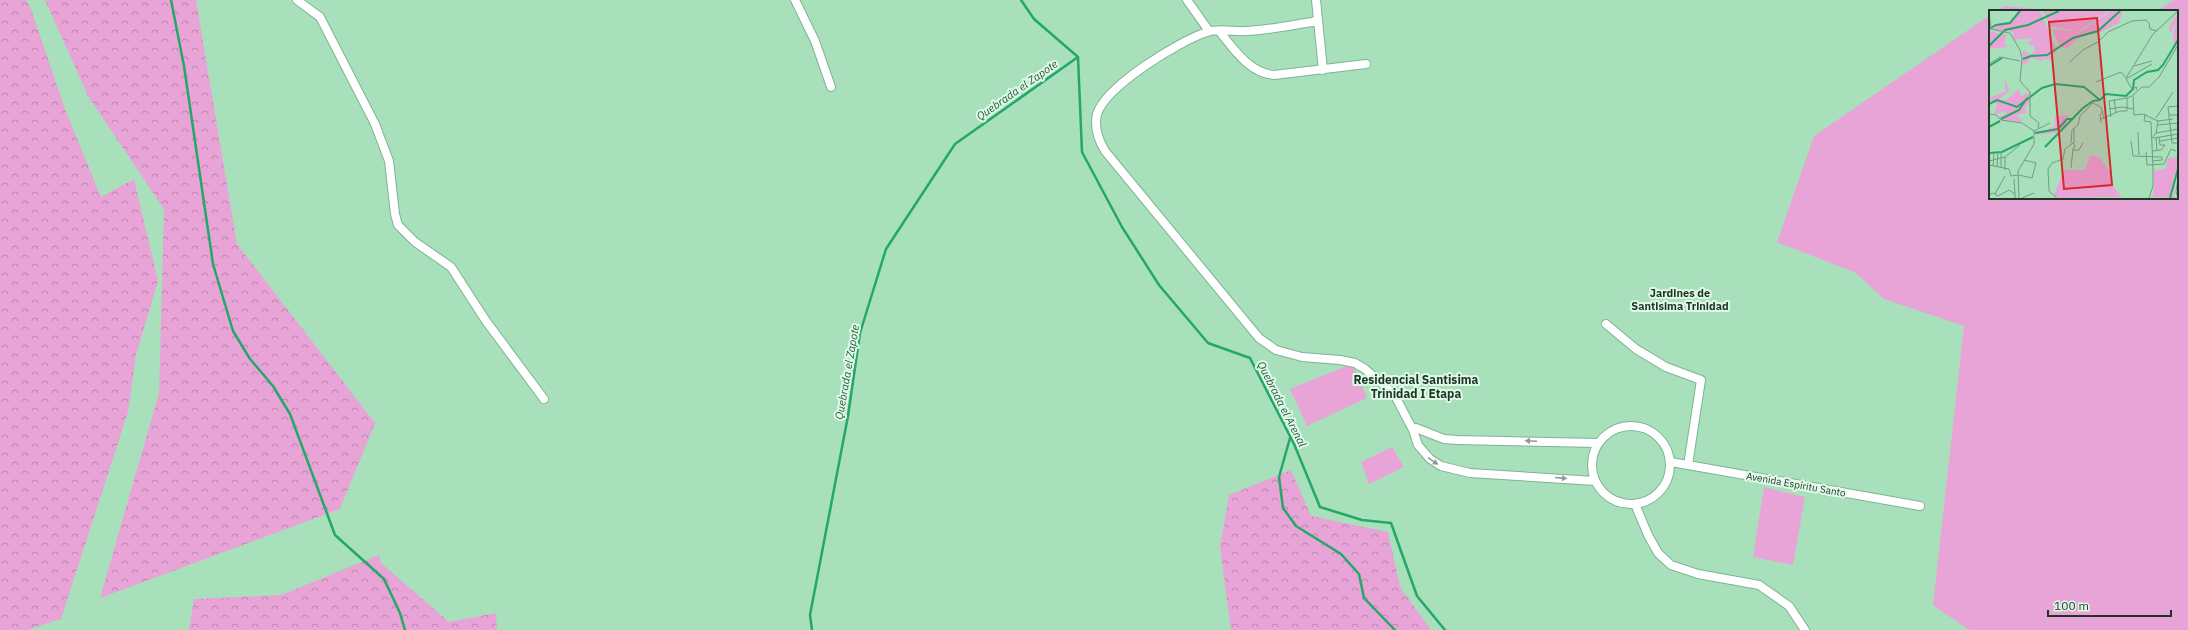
<svg xmlns="http://www.w3.org/2000/svg" width="2188" height="630" font-family="'IBM Plex Sans',sans-serif">
  <style>
    .grass { fill: #e8a4d7 }
    .forest { fill: url(#forest-crowns) }
    .lines { fill: none; stroke-linecap: round; stroke-linejoin: round }
    .stream { stroke: #22a967; stroke-width: 2.5 }
    .minor-casing { stroke: #7eb491; stroke-width: 10 }
    .minor { stroke: #fff; stroke-width: 8 }
    .oneway { fill: #8e9a93 }
    .labels { text-anchor: middle; stroke-width: 4; stroke-linejoin: round; paint-order: stroke }
    .street-label { font-size: 10px; fill: #1e3527; stroke: #defae7 }
    .water-label { font-size: 11px; font-style: italic; fill: #26563a; stroke: #defae7 }
    .neighbourhood-label { font-size: 11px; font-weight: bold; fill: #1e3527; stroke: #defae7 }
    .quarter-label { font-size: 12px; font-weight: bold; fill: #1e3527; stroke: #defae7 }
    .inset-river { fill: none; stroke: #22a967; stroke-width: 2 }
    .inset-road { fill: none; stroke: #719c80; stroke-width: 1 }
    .view { fill: #d62828; fill-opacity: 0.15; stroke: #d62828; stroke-width: 2 }
    .inset-edge { fill: none; stroke: #1e3527; stroke-width: 2 }
  </style>
  <defs>
    <pattern id="forest-crowns" width="20" height="18" patternUnits="userSpaceOnUse"><rect width="20" height="18" fill="#e8a4d7"/><path d="M2 6a3 3 0 1 1 6 0M12 15a3 3 0 1 1 6 0" fill="none" stroke="#bb86ae"/></pattern>
  </defs>
  <rect width="100%" height="100%" fill="#a9e0bc"/>
  <path class="grass" d="M 2174,0 L 2188,0 L 2188,630 L 1969,630 L 1933,605 L 1964,326 L 1884,299 L 1856,273 L 1777,242 L 1814,136 L 1990,15 L 1990,198 L 2177,198 L 2177,11 L 2157,11 Z
    M 2004,6 L 2059,11 L 1996,11 Z
    M 1352,364 L 1367,398 L 1307,426 L 1290,389 Z
    M 1392,447 L 1404,467 L 1369,484 L 1361,462 Z
    M 1764,487 L 1805,497 L 1793,565 L 1753,557 Z"/>
  <path class="forest" d="M 0,0 L 26,0 L 31,9 L 65,109 L 101,197 L 134,179 L 158,281 L 136,355 L 128,412 L 61,619 L 27,630 L 0,630 Z
    M 45,0 L 196,0 L 237,244 L 375,423 L 340,509 L 100,598 L 159,393 L 164,209 L 88,96 Z
    M 1291,470 L 1311,516 L 1388,532 L 1400,587 L 1431,630 L 1231,630 L 1220,547 L 1229,495 Z
    M 379,555 L 381,563 L 449,622 L 496,613 L 497,630 L 189,630 L 194,599 L 281,595 Z"/>
  <g class="lines">
    <path class="stream" d="M 171,0 L 184,66 L 213,264 L 233,331 L 250,359 L 273,386 L 290,414 L 335,535 L 384,579 L 400,613 L 405,630
      M 1021,0 L 1034,19 L 1078,57
      M 1078,57 L 1082,152 L 1122,227 L 1159,285 L 1208,343 L 1250,358 L 1294,444 L 1320,507 L 1362,520 L 1391,523 L 1417,596 L 1445,630
      M 1290,438 L 1279,477 L 1283,508 L 1296,526 L 1341,554 L 1359,574 L 1364,598 L 1395,630
      M 812,630 L 810,615 L 848,416 L 860,333 L 886,249 L 955,144 L 1078,57"/>
    <g class="minor-casing">
      <path id="minor" d="M 297,0 L 320,17 L 375,124 L 389,161 L 395,214 L 398,225 L 415,242 L 451,267 L 486,321 L 544,399
        M 795,0 L 815,41 L 831,87
        M 1187,0 L 1209,31
        M 1316,0 L 1323,70
        M 1318,19 L 1313,22 C 1291,25 1269,30 1247,31 C 1234,32 1219,28 1207,32 C 1179,41 1106,86 1097,114 C 1094,127 1099,141 1105,151 L 1259,338 L 1276,350 L 1302,357 L 1340,360 L 1355,363 L 1365,369 L 1394,394 L 1413,430 L 1418,445 L 1430,459 L 1441,466 L 1470,473 L 1595,481
        M 1219,31 C 1234,49 1249,73 1274,75 L 1366,64
        M 1606,324 L 1636,349 L 1666,367 L 1701,380 L 1688,465
        M1592 465a39 39 0 1 1 78 0a39 39 0 1 1-78 0Z
        M 1413,430 L 1416,428 L 1444,439 L 1457,440 L 1598,443
        M 1671,462 L 1920,506
        M 1635,504 L 1648,535 L 1658,553 L 1671,565 L 1698,574 L 1759,585 L 1789,606 L 1805,630"/>
    </g>
    <use href="#minor" class="minor"/>
  </g>
  <defs><path id="oneway-solid" d="M-6-.8H1V-3.2L6.5 0L1 3.2V.8H-6Z"/></defs>
  <g class="oneway">
    <use href="#oneway-solid" transform="translate(1531 441) rotate(-178)"/>
    <use href="#oneway-solid" transform="translate(1433 461) rotate(34)"/>
    <use href="#oneway-solid" transform="translate(1561 478) rotate(5)"/>
  </g>
  <g class="labels">
    <g class="street-label">
      <text transform="translate(1796 484) rotate(10)" y="4">Avenida Espíritu Santo</text>
    </g>
    <g class="water-label">
      <text transform="translate(1017 90) rotate(-35)" y="4">Quebrada el Zapote</text>
      <text transform="translate(847 372) rotate(-80)" y="4">Quebrada el Zapote</text>
      <text transform="translate(1282 404) rotate(63)" y="4">Quebrada el Arenal</text>
    </g>
    <g class="neighbourhood-label">
      <text x="1680" y="297">Jardines de<tspan x="1680" dy="13">Santisima Trinidad</tspan></text>
    </g>
    <g class="quarter-label">
      <text x="1416" y="384">Residencial Santisima<tspan x="1416" dy="14">Trinidad I Etapa</tspan></text>
    </g>
  </g>
  <g transform="translate(1989 10)">
    <rect width="189" height="189" fill="#a9e0bc"/>
    <path d="M 17,71 L 20,81 L 10,90 L 18,90 L 29,79 L 33,86 L 38,83 L 40,84 L 42,89 L 36,99 L 38,103 L 27,105 L 32,110 L 35,108 L 32,112 L 12,110 L 10,107 L 17,104 L 16,101 L 5,105 L 8,95 L 0,88 L 17,81 L 15,72 ZM 189,141 L 189,160 L 184,170 L 186,180 L 182,183 L 187,188 L 163,187 L 165,179 L 165,161 L 177,158 L 179,148 L 187,148 ZM 101,145 L 110,147 L 121,161 L 121,172 L 133,187 L 70,188 L 65,185 L 75,160 L 96,160 Z" fill="#e8a4d7"/>
    <path d="M 28,1 L 51,1 L 68,40 L 64,46 L 65,50 L 54,49 L 52,51 L 42,47 L 39,53 L 33,55 L 34,40 L 41,44 L 46,41 L 45,36 L 38,34 L 43,28 L 25,30 L 24,22 L 3,19 L 4,15 L 25,11 ZM 54,1 L 120,1 L 89,22 L 93,21 L 122,1 L 134,1 L 130,13 L 112,22 L 91,27 L 78,39 L 71,37 L 63,19 L 87,21 L 61,16 ZM 189,3 L 189,31 L 186,40 L 184,25 L 187,13 L 181,24 L 180,17 ZM 0,20 L 12,25 L 18,24 L 15,33 L 19,37 L 0,39 ZM 78,105 L 81,109 L 77,111 L 77,117 L 67,123 L 46,125 L 66,116 L 66,106 Z" fill="#e8a4d7"/>
    <path class="inset-river" d="M 0,19 L 7,15 L 21,13 L 31,1M 0,36 L 16,20 L 39,15 L 70,1M 34,49 L 42,46 L 58,45 L 84,28 L 109,21 L 131,1M 0,56 L 13,48M 111,90 L 117,84 L 137,86 L 144,79 L 145,70 L 158,62 L 169,60 L 174,55 L 189,30M 0,94 L 8,90 L 28,97 L 53,78 L 66,74 L 95,77 L 111,90M 12,109 L 30,100 L 38,88M 0,117 L 11,111M 46,123 L 69,119 L 78,109 L 83,109M 56,137 L 94,98 L 104,91 L 111,90M 0,143 L 13,142 L 44,127M 181,188 L 189,159"/>
    <path class="inset-road" d="M 0,1 L 2,19 L 21,23 L 31,40 L 33,48 L 31,71 L 41,82 L 41,106 L 50,113 L 49,118M 81,52 L 94,40 L 109,32 L 119,22 L 143,11 L 157,10 L 160,13 L 161,19 L 168,21M 0,54 L 11,47 L 31,51M 145,56 L 163,51M 137,69 L 163,54M 137,69 L 143,79 L 148,77 L 147,80M 107,72 L 132,62 L 137,68 L 164,24 L 189,1M 125,89 L 127,102M 188,96 L 179,97 L 183,133 L 189,133M 120,99 L 133,97 L 144,99M 0,104 L 7,105 L 12,110 L 33,113 L 45,121M 156,104 L 155,111 L 162,112 L 164,158 L 164,176 L 160,188M 180,105 L 189,105 L 189,109M 122,107 L 120,91 L 138,88M 167,108 L 184,82M 112,109 L 131,101 L 138,101 L 138,88 L 143,86M 169,111 L 184,109M 112,113 L 111,105 L 114,101M 169,115 L 189,113M 85,119 L 85,133M 45,121 L 61,113M 149,122 L 150,145M 167,123 L 189,119M 170,127 L 171,135 L 176,135M 165,128 L 189,124M 167,128 L 168,140M 162,130 L 167,123 L 169,111 L 154,104 L 145,105 L 144,85 L 153,77 L 160,77 L 170,67 L 189,35M 142,131 L 144,146 L 173,147 L 173,150 L 163,151M 171,131 L 189,128M 82,133 L 83,120 L 89,115 L 91,106 L 104,93 L 112,97 L 115,109M 84,140 L 90,140 L 94,133M 163,141 L 172,140 L 176,135M 157,142 L 158,155 L 175,154 L 182,139 L 187,141M 0,151 L 16,147M 0,155 L 20,159 L 22,166 L 30,165 L 43,168 L 47,153 L 35,150M 4,156 L 5,143M 8,157 L 9,142M 12,157 L 12,142M 16,160 L 16,147 L 31,135M 25,169 L 26,184M 6,184 L 16,166M 0,185 L 4,183 L 9,186 L 20,180 L 26,184 L 26,188M 30,188 L 29,161 L 45,134 L 45,121M 33,188 L 45,183M 68,188 L 60,181 L 59,159 L 63,153 L 74,149 L 76,139 L 84,133 L 86,136 L 84,139 L 82,158M 189,188 L 187,182 L 189,168"/>
    <path class="view" d="M 108,8 L 123,175 L 75,179 L 60,12 Z"/>
    <rect width="189" height="189" class="inset-edge"/>
  </g>
  <path d="M2048 610v6h123v-6" fill="none" stroke="#1e3527" stroke-width="2"/>
  <text x="2054" y="610" font-size="12" fill="#1e3527" stroke="#defae7" stroke-width="3" paint-order="stroke">100 m</text>
</svg>
